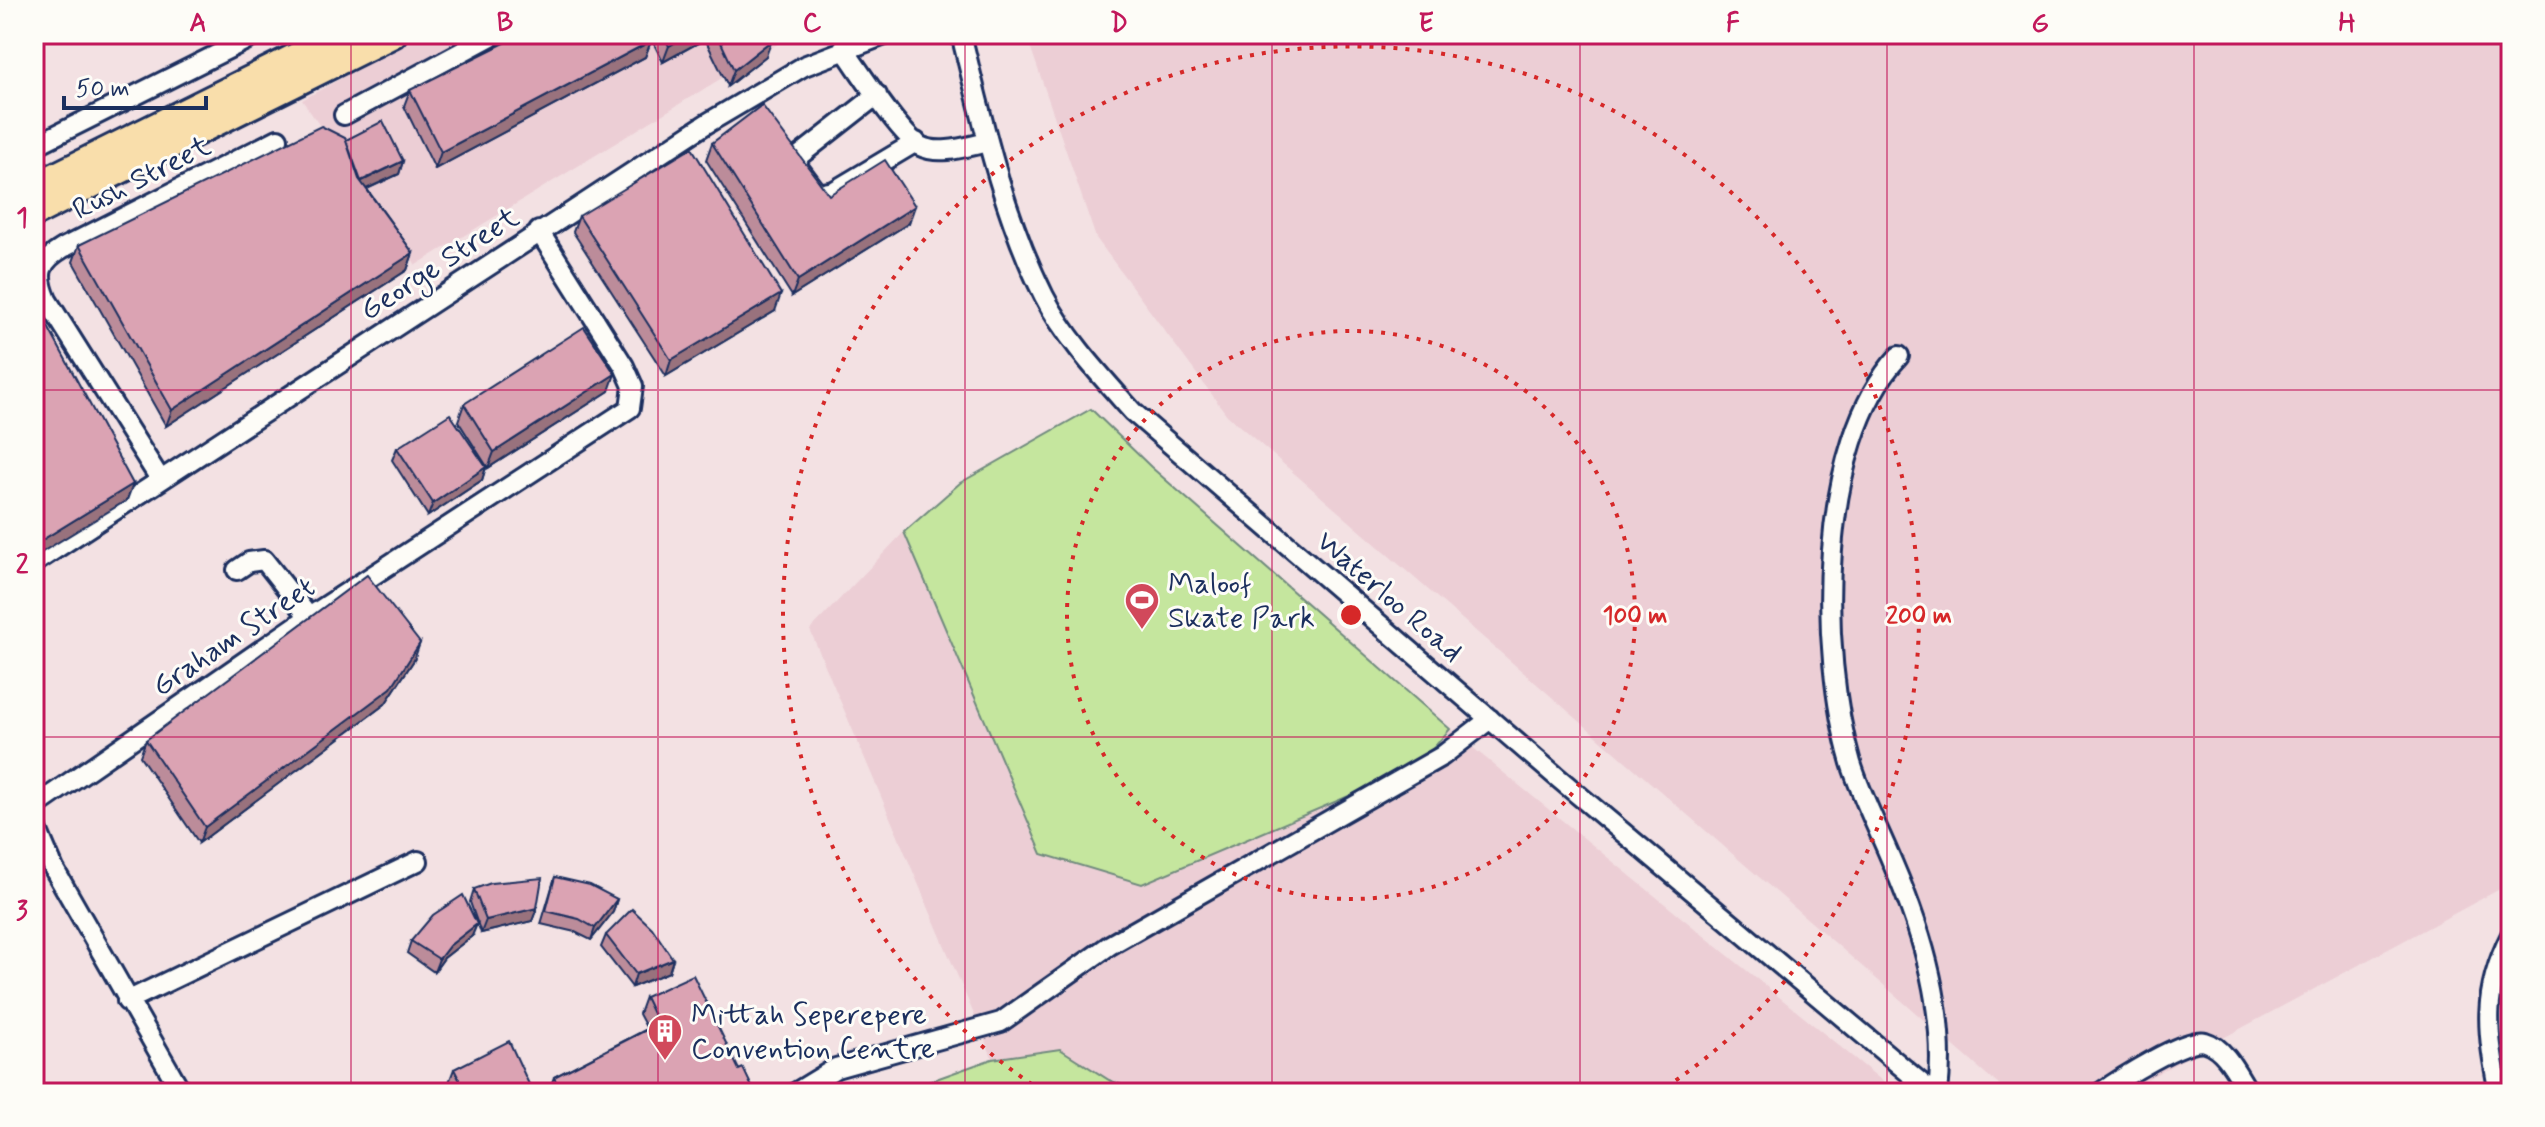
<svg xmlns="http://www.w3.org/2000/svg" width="2545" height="1127" font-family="Mynerve,sans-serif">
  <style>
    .built { fill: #ecced5 }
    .green { fill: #c5e69e; stroke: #708a7e; stroke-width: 2 }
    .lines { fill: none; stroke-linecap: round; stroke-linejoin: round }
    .minor-casing { stroke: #1b2f5e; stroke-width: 24 }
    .highway-casing { stroke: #1b2f5e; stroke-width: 32 }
    .minor { stroke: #fdfcf7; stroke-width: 18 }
    .highway { stroke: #f9deab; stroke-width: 26 }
    .wall { fill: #bc8c9a; stroke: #1b2f5e; stroke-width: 2 }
    .shaded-wall { fill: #99727d; stroke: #1b2f5e; stroke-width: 2 }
    .building { fill: #dba3b3; stroke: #1b2f5e; stroke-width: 2 }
    .grid { fill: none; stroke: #c2185b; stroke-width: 2; stroke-opacity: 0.55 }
    .ring { fill: none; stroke: #d62828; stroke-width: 4; stroke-dasharray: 4 8 }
    .labels { text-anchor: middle; stroke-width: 6; stroke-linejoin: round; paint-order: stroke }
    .street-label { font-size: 30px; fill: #1b2f5e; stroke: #fdfcf7 }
    .poi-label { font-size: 30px; fill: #1b2f5e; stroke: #fdfcf7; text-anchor: start }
    .centre { fill: #d62828; stroke: #fdfcf7; stroke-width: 4 }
    .ring-label { font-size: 24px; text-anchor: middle; font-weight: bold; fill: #d62828; stroke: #fdfcf7; stroke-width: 6; stroke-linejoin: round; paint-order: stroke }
    .neatline { fill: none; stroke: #c2185b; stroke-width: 3 }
    .grid-label { font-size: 26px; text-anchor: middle; font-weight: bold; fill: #c2185b }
  </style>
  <rect width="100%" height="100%" fill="#f3e1e3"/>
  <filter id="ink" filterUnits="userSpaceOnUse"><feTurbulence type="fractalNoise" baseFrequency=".0125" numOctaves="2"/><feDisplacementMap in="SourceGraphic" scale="16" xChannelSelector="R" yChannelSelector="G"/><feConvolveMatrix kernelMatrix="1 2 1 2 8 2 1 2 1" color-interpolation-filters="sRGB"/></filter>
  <g filter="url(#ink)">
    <path class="built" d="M 421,34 L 794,34 L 416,265 L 302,100 Z
      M 1026,34 L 2511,34 L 2511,883 L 2121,1093 L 2008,1093 L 1227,415 L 1096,238 Z
      M 904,532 L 1042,854 L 1417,767 L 1450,729 L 1897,1093 L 1142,1093 L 1109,1080 L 1060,1049 L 993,1059 L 810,630 Z"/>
    <path class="green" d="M 1091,409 L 1151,467 L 1450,729 L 1417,767 L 1142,884 L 1042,854 L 904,532 L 960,483 Z
      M 1060,1049 L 1109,1080 L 1142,1093 L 897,1093 L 992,1059 Z"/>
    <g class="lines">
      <g class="minor-casing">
        <path id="minor" d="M 961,34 C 983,123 1003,214 1044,296 C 1066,339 1102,377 1133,412 L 1557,777 L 1933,1093
          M 843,48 C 859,70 900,135 920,146 C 940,156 968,146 988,142
          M 877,95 L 799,156 L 797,166 L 818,194 L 834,191 L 916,142
          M 344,115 L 495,34
          M 34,146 L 258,34
          M 1899,356 C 1816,445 1819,653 1851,763 C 1862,798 1879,830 1893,864 C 1924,936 1947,1015 1938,1093
          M 160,479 L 47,300 C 36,274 39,262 63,248 L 278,139
          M 34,563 L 706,124 L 804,66 L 887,34
          M 237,570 L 249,562 L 264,560 L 309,617
          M 34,807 L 309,617 L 630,408 L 633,386 L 624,366 L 539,231
          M 34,822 L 54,869 L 182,1093
          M 127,1001 L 418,861
          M 795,1093 L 836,1068 L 1001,1022 L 1110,945 L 1442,756 L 1490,719
          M 2100,1093 C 2117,1081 2187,1036 2205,1042 C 2226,1048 2238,1076 2249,1093
          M 2499,1093 C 2487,1031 2481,994 2511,935"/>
      </g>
      <g class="highway-casing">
        <path id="highway" d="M 34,187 L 342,34
          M 34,213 L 393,34"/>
      </g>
      <use href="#minor" class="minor"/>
      <use href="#highway" class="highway"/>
    </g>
    <path class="wall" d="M 649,34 L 769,34 L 766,56 L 728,86 L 705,39 L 663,62 Z
      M 651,41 L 645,57 L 435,169 L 404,106 L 410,90 Z
      M 346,140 L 403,161 L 399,174 L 367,189 L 413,253 L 407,270 L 166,426 L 73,262 L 79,245 Z
      M 712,143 L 829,195 L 909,223 L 792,296 L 706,160 Z
      M 579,216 L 775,311 L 666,376 L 573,232 Z
      M 609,391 L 488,468 L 458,421 L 464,404 Z
      M 397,448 L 486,467 L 482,480 L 428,516 L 392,460 Z
      M 414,660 L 385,704 L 199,843 L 140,756 L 146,740 Z
      M 555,877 L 617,899 L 613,912 L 591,940 L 575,932 L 541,924 Z
      M 474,889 L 537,908 L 532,921 L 481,933 L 470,902 Z
      M 606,935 L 673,959 L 669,972 L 632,987 L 601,947 Z
      M 472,936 L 444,958 L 434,972 L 407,953 L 411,941 Z
      M 645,997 L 750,1093 L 548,1093 L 554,1077 L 647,1029 L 639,1014 Z
      M 454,1069 L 533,1093 L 452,1093 L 448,1085 Z"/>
    <path class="shaded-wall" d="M 690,34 L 707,34 L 705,39 L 663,62 L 669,46 Z
      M 772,40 L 766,56 L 728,86 L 734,70 Z
      M 651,41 L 645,57 L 435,169 L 441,152 Z
      M 403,161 L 399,174 L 353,195 L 358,183 Z
      M 915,206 L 909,223 L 792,296 L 798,280 Z
      M 413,253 L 407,270 L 166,426 L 172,410 Z
      M 781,294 L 775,311 L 666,376 L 671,360 Z
      M 615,374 L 609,391 L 488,468 L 494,452 Z
      M 486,467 L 482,480 L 428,516 L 433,503 Z
      M 133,484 L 127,500 L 34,557 L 34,545 Z
      M 420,643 L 414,660 L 385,704 L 199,843 L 205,827 Z
      M 617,899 L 613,912 L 591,940 L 595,928 Z
      M 537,908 L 532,921 L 481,933 L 486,920 Z
      M 477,924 L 472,936 L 444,958 L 434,972 L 439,959 L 449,946 Z
      M 673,959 L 669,972 L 632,987 L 636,974 Z"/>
    <path class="building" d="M 523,34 L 647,34 L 651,41 L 441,152 L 410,90 Z
      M 663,34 L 690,34 L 669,46 Z
      M 717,34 L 769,34 L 772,40 L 734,70 Z
      M 762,105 L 829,195 L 885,160 L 915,206 L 798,280 L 712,143 Z
      M 383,121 L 403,161 L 361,181 L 346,140 Z
      M 321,126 L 345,138 L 359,179 L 413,253 L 172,410 L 79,245 Z
      M 692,148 L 781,294 L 671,360 L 579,216 Z
      M 34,301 L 133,484 L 34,545 Z
      M 584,327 L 615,374 L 494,452 L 464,404 Z
      M 450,414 L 486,467 L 433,503 L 397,448 Z
      M 367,575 L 420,643 L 391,688 L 205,827 L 146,740 Z
      M 555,877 L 590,885 L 617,899 L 595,928 L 579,919 L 546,911 Z
      M 542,878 L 537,908 L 486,920 L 474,889 L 491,883 Z
      M 463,895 L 477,924 L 449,946 L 439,959 L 411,941 L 433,915 Z
      M 632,909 L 652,928 L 673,959 L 636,974 L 606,935 Z
      M 693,975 L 739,1070 L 743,1068 L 752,1087 L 748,1089 L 750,1093 L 561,1093 L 554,1077 L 658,1024 L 645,997 Z
      M 509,1041 L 533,1093 L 466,1093 L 454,1069 Z"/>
  </g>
  <path class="grid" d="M 351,34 L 351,1093M 658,34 L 658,1093M 965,34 L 965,1093M 1272,34 L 1272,1093M 1580,34 L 1580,1093M 1887,34 L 1887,1093M 2194,34 L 2194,1093M 34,390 L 2511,390M 34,737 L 2511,737"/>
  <g class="ring">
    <circle cx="1351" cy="615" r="284"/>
    <path d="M1042 1091A568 568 0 1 1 1660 1091"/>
  </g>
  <defs>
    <g id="stadium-pin" transform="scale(1.8)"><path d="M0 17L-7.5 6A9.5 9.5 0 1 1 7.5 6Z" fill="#d1495b" stroke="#fdfcf7"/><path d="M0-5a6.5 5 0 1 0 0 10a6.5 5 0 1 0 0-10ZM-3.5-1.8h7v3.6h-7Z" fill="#fff"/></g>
    <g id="building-pin" transform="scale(1.8)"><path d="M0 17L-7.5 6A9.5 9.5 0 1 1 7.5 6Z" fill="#d1495b" stroke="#fdfcf7"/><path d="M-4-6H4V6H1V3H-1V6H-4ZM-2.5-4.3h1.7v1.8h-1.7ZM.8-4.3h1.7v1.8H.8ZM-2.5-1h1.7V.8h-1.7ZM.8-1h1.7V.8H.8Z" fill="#fff"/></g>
  </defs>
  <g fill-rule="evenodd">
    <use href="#stadium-pin" x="1142" y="600"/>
    <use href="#building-pin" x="665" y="1031"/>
  </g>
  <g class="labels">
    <g class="street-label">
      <text transform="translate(141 177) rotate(-27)" y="10">Rush Street</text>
      <text transform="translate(439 263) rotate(-33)" y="10">George Street</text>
      <text transform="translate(1390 596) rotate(41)" y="10">Waterloo Road</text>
      <text transform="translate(233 636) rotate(-34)" y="10">Graham Street</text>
    </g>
    <g class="poi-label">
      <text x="1168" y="593">Maloof<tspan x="1168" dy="34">Skate Park</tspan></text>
      <text x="691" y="1024">Mittah Seperepere<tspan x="691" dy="34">Convention Centre</tspan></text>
    </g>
  </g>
  <circle cx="1351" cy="615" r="12" class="centre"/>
  <g class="ring-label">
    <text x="1635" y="623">100 m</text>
    <text x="1919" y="623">200 m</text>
  </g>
  <rect width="2545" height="1127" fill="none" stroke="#fdfcf7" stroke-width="88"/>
  <path d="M64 96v12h142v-12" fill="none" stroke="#1b2f5e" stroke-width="4"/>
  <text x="76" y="96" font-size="24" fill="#1b2f5e" stroke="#fdfcf7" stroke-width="6" paint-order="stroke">50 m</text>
  <rect x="44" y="44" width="2457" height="1039" class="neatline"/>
  <g class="grid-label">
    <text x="198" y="31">A</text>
    <text x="505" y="31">B</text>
    <text x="812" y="31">C</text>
    <text x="1119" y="31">D</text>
    <text x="1426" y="31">E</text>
    <text x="1733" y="31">F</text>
    <text x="2040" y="31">G</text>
    <text x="2347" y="31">H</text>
    <text x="22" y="226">1</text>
    <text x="22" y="573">2</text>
    <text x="22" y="919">3</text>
  </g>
</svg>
